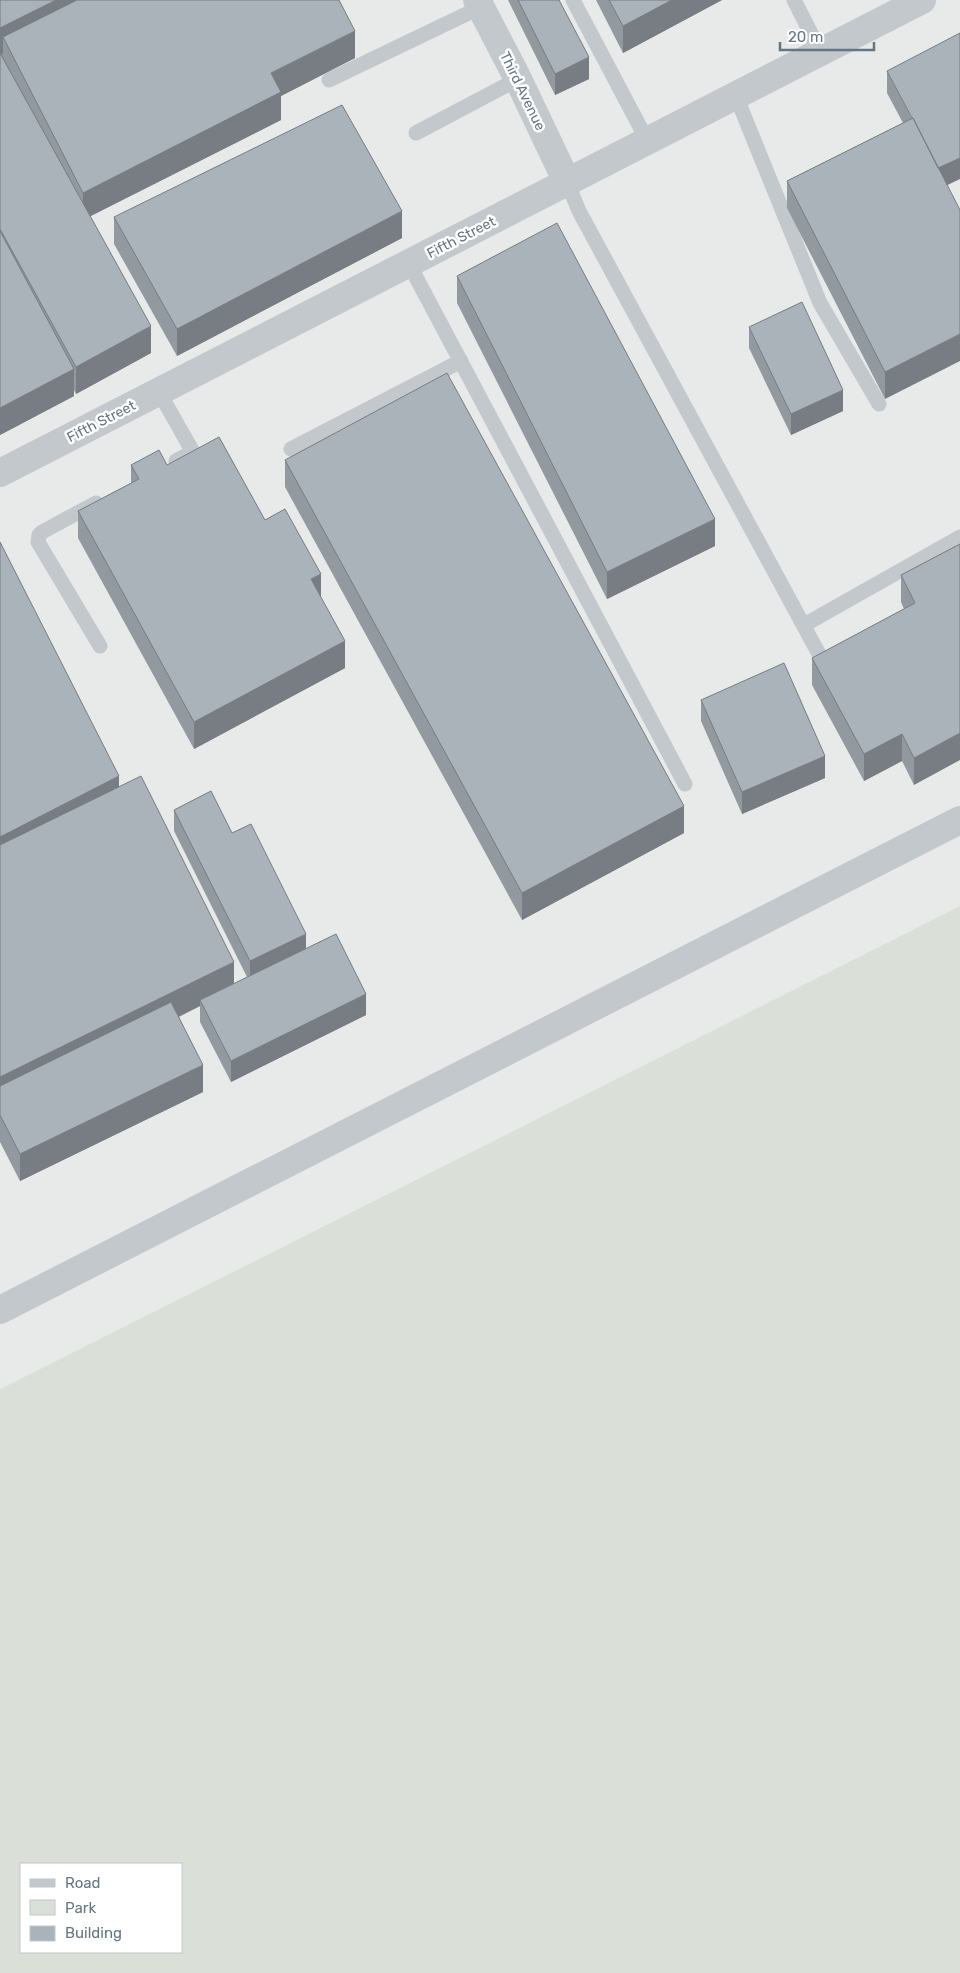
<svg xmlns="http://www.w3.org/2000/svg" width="960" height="1973" font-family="Rubik,sans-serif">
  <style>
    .built { fill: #e8e9e9 }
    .green { fill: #dadfd7; fill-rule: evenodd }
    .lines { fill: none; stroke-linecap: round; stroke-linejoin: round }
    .service { stroke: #c3c8cc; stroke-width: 15 }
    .minor { stroke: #c3c8cc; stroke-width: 28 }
    .wall { fill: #929a9f }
    .shaded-wall { fill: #777d82 }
    .building { fill: #aab3b9; stroke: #777d82 }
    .labels { text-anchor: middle; stroke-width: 5; stroke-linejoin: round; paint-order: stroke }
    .street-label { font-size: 14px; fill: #657683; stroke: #fff }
  </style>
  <rect width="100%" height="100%" fill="#fafaf8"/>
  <path class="built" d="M 0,0 L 960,0 L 960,906 L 0,1389 Z"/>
  <path class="green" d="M 960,906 L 960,1973 L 0,1973 L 0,1389 ZM 21,1864 L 181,1864 L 181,1952 L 21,1952 Z"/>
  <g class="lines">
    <path class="service" d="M 573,0 L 648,142
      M 794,0 L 821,53
      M 329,80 L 481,7
      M 736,96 L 820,303 L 879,404
      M 416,133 L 518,79
      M 567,182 L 579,211 L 826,667
      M 409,264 L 685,784
      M 159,392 L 193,452 L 176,461
      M 291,449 L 461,361
      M 96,503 L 42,532 L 39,535 L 38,542 L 100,646
      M 804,625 L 960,537"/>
    <path class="minor" d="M 477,0 L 518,79 L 567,182
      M 0,473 L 922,0
      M 0,1310 L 960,820"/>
  </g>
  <path class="wall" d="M 0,0 L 355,58 L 281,96 L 281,120 L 90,216 L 151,353 L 76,394 L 74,390 L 74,396 L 0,435 Z
    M 508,0 L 559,0 L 589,79 L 555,95 Z
    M 596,0 L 722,0 L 623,53 Z
    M 887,71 L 947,185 L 885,399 L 787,208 L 787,181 L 903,123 L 887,93 Z
    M 114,217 L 402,238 L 177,356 L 114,244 Z
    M 457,276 L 715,546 L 607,599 L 457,303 Z
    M 749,327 L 843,411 L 791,435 L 749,348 Z
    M 285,460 L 684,833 L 522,920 L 285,487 Z
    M 131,465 L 167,465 L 265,520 L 321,597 L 345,668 L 194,749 L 78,538 L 78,511 L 131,483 Z
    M 0,542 L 119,787 L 234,984 L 247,977 L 174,831 L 174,810 L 232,833 L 306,949 L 366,1015 L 231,1082 L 200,1022 L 200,1006 L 179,1017 L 203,1092 L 20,1181 L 0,1142 Z
    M 960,544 L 914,785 L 902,761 L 864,781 L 812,685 L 812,658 L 904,609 L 901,602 L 901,575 Z
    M 701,700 L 825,778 L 742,814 L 701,721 Z"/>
  <path class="shaded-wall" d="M 56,0 L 111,0 L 3,37 L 3,53 L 0,55 L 0,28 Z
    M 672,0 L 722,0 L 623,53 L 623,26 Z
    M 355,31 L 355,58 L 281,96 L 281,120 L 83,220 L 83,193 L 271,73 Z
    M 589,57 L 589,79 L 555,95 L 555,74 Z
    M 960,158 L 960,179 L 937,190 L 937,168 Z
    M 402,211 L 402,238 L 177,356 L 177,329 Z
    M 151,326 L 151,353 L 76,394 L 76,367 Z
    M 960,334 L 960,361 L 885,399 L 885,372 Z
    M 74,369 L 74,396 L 0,435 L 0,408 Z
    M 843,390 L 843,411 L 791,435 L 791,414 Z
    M 715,519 L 715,546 L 607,599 L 607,572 Z
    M 321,574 L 321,601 L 311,579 Z
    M 345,641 L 345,668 L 194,749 L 194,722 Z
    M 960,733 L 960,760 L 914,785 L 914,758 Z
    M 902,734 L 902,761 L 864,781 L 864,754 Z
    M 825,756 L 825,778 L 742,814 L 742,792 Z
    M 119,776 L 119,803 L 0,864 L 0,837 Z
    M 684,806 L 684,833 L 522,920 L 522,893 Z
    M 306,934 L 306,955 L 250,982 L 250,961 Z
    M 234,962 L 234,989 L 200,1000 L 200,1006 L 0,1104 L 0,1077 Z
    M 366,994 L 366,1015 L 231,1082 L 231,1061 Z
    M 203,1065 L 203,1092 L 20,1181 L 20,1154 Z"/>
  <path class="building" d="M 0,0 L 56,0 L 0,28 Z
    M 77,0 L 339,0 L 355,31 L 271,73 L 281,92 L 83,193 L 3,37 Z
    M 518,0 L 559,0 L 589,57 L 555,74 Z
    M 609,0 L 672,0 L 623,26 Z
    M 960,33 L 960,158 L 938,168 L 913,118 L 912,118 L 887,71 Z
    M 0,53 L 151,326 L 76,367 L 0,229 Z
    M 342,105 L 402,211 L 177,329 L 114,217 Z
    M 913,118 L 960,210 L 960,334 L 885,372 L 787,181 Z
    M 557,223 L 715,519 L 607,572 L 457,276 Z
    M 0,231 L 74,369 L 0,408 Z
    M 802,302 L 843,390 L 791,414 L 749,327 Z
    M 447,373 L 684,806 L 522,893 L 285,460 Z
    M 219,437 L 265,520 L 285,509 L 321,574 L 311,579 L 345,641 L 194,722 L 78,511 L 139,479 L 131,465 L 159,450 L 167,465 Z
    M 0,542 L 119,776 L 0,837 Z
    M 960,544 L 960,733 L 914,758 L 902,734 L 864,754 L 812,658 L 915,603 L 901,575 Z
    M 784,663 L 825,756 L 742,792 L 701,700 Z
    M 141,776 L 234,962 L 0,1077 L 0,845 Z
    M 211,791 L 232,833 L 251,824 L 306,934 L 250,961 L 174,810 Z
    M 336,934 L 366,994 L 231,1061 L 200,1000 Z
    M 171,1002 L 203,1065 L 20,1154 L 0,1115 L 0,1086 Z"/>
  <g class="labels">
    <g class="street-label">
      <text transform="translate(523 91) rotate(64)" y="5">Third Avenue</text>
      <text transform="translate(461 237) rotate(-27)" y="5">Fifth Street</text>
      <text transform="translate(101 421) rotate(-27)" y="5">Fifth Street</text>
    </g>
  </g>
  <rect x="20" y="1863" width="162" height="90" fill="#ffffff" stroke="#c1c8cd"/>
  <rect x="30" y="1879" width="25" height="8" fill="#c3c8cc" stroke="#c1c8cd"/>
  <text x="65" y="1888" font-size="15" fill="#657683">Road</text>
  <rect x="30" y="1900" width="25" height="15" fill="#dadfd7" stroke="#c1c8cd"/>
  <text x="65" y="1913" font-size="15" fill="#657683">Park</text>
  <rect x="30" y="1926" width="25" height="15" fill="#aab3b9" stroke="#c1c8cd"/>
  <text x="65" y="1938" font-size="15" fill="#657683">Building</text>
  <path d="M780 42v8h94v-8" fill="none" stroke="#657683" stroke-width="2.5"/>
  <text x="788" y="42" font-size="15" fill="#657683" stroke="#ffffff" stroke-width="4" paint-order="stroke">20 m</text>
</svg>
